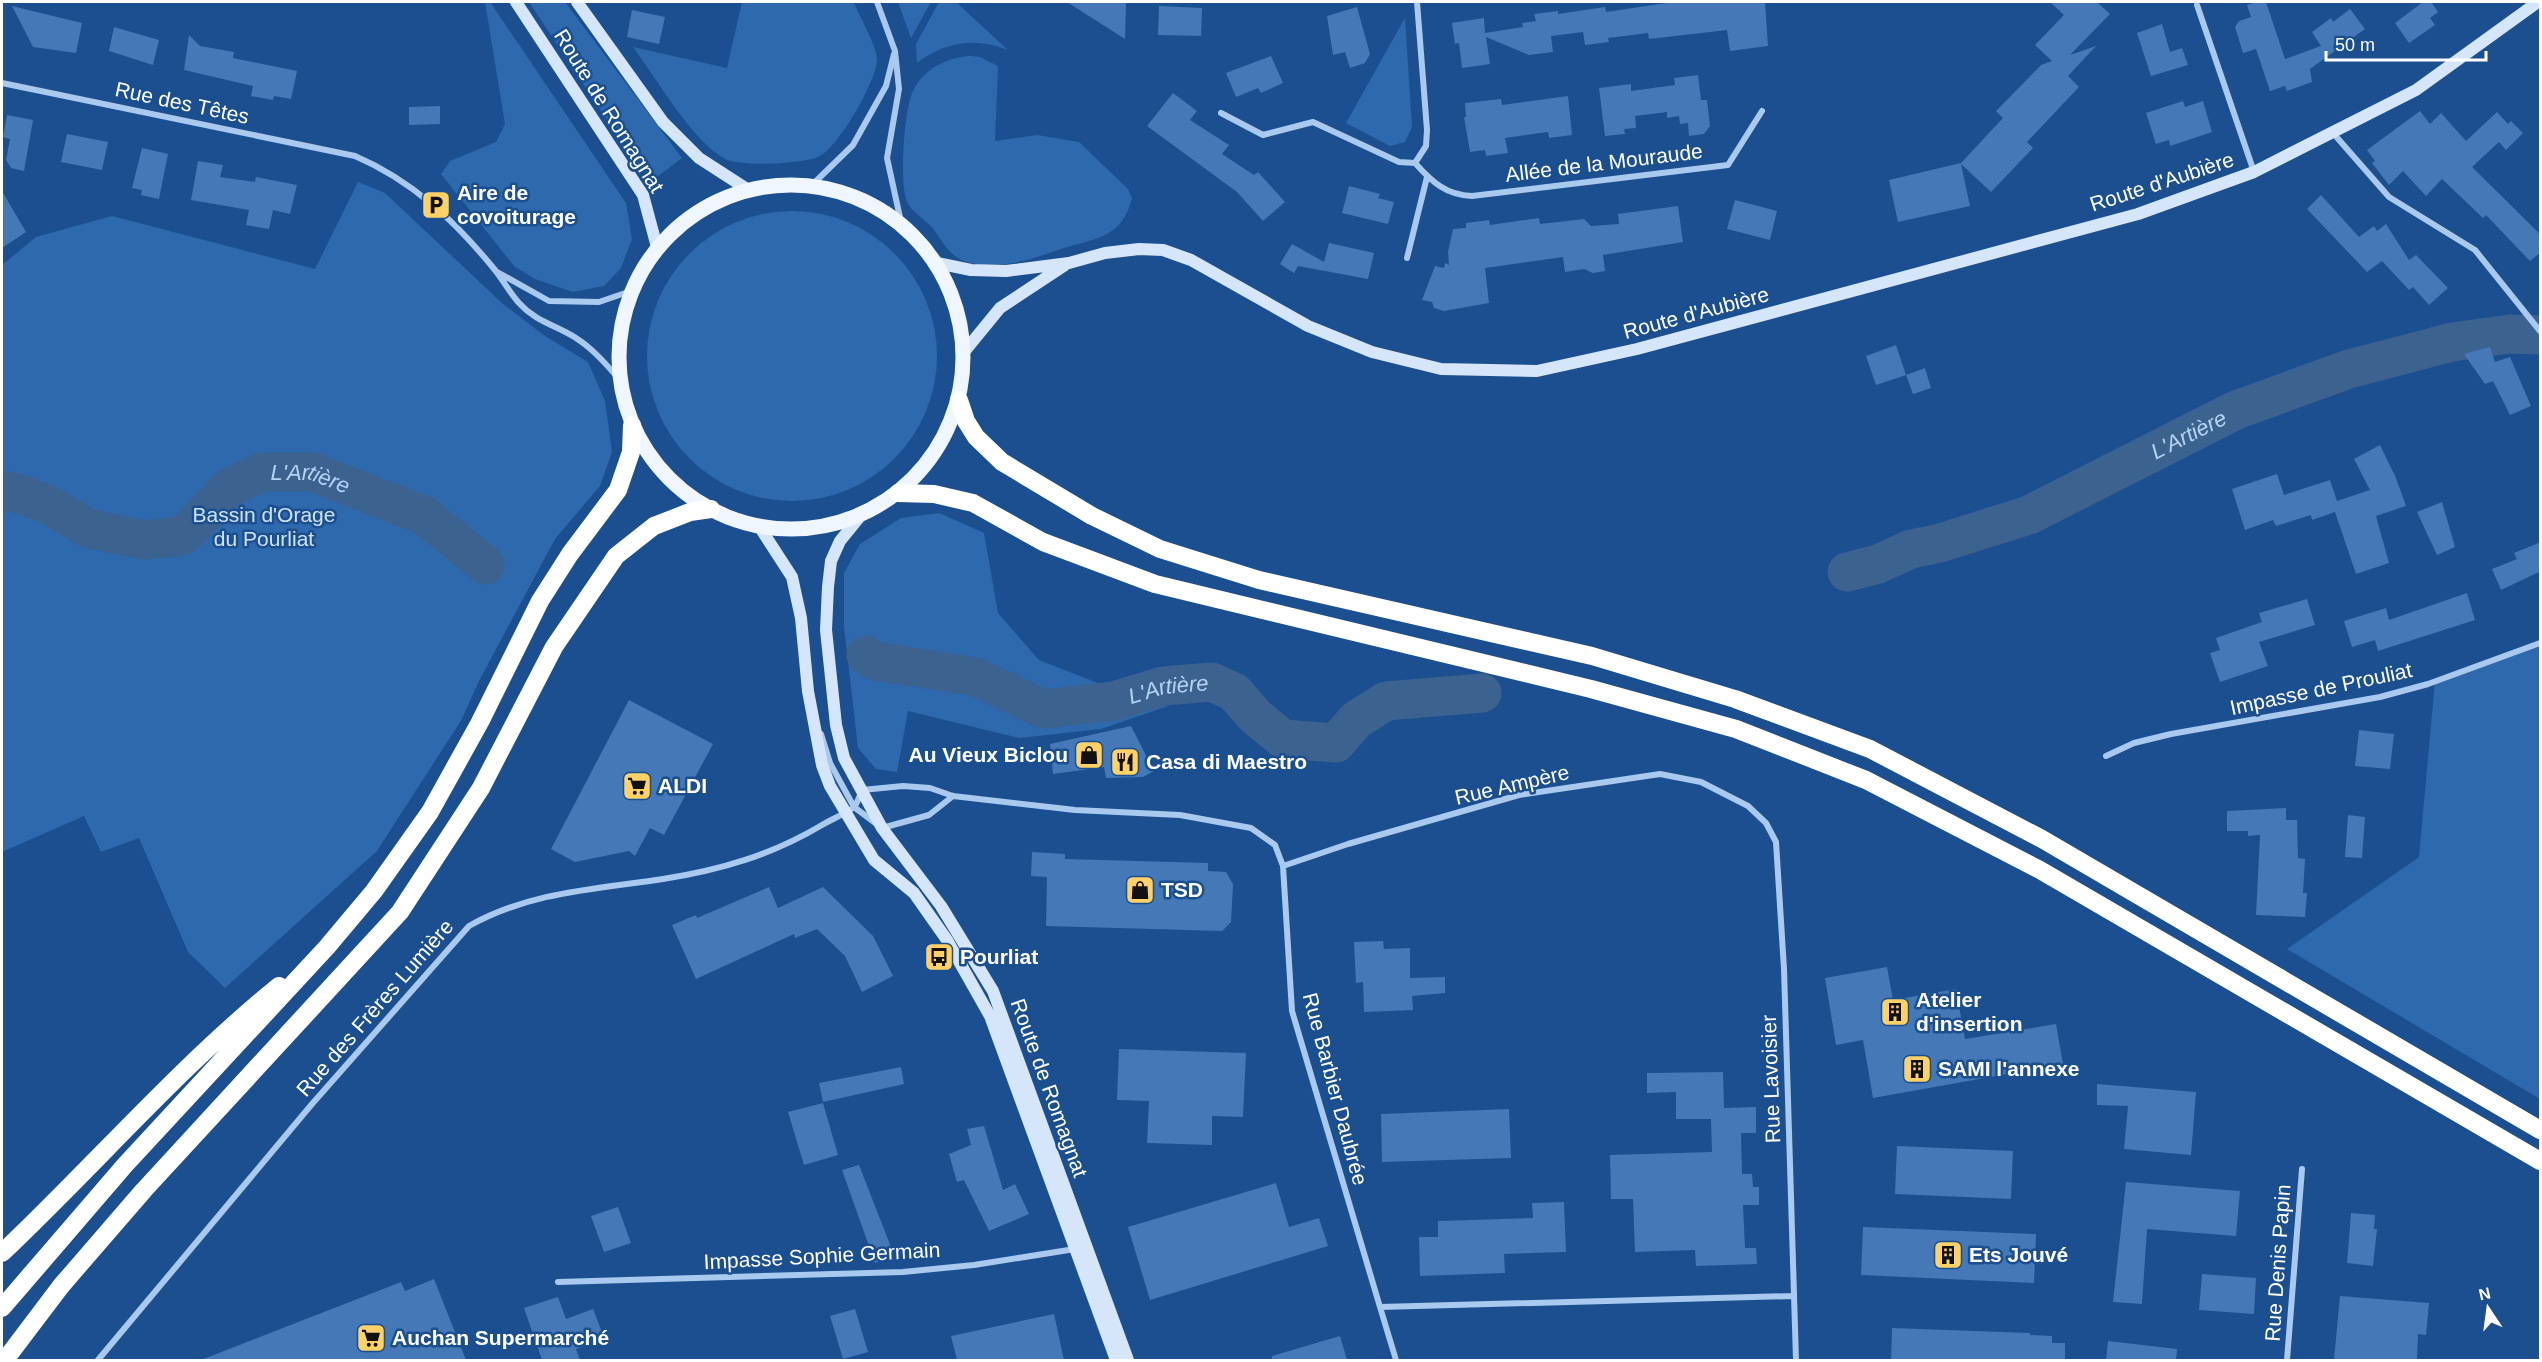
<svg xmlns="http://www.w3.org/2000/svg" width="2542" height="1362" font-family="Helvetica,sans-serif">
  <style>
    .green { fill: #2e69ad }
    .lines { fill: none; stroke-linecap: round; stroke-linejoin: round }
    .river { stroke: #3c6290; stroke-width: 39 }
    .building { fill: #4478b7 }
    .street { stroke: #a9c9ee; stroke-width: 6 }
    .secondary { stroke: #d6e6fa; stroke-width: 12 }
    .primary { stroke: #f0f6ff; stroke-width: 15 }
    .highway { stroke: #fff; stroke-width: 18 }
    .labels { text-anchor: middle; stroke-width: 5; stroke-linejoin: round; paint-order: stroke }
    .street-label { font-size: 21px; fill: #fff; stroke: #1b4f8f }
    .poi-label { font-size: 21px; font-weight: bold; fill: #fff; stroke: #1b4f8f; text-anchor: start }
    .park-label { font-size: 21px; fill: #cfe3fa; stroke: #1b4f8f }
    .water-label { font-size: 22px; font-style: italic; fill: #b5d3f5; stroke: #1b4f8f }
  </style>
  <rect width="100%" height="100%" fill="#1b4f8f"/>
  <path class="green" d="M 485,2 L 490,2 L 626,203 L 632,239 L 621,268 L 604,286 L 573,292 L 535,279 L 514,266 L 441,174 L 450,161 L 496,142 L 505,124 Z
    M 529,2 L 565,2 L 682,158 L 649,183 Z
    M 742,2 L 853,2 L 855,5 C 860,17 878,49 877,60 C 876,82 839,146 820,156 C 806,164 739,167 725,159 C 692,141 656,78 633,47 L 727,68 Z
    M 898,2 L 931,2 L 911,38 Z
    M 939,2 L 956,2 L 1008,50 C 975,37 945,42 917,63 L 916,44 Z
    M 1405,18 L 1412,127 L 1405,142 L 1390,146 L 1346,123 Z
    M 970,56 L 980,57 L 998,66 L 995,141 L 1037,135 L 1079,142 L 1128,189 L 1132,198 C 1122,237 1100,237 1064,248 C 1034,258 1004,270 971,263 C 952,259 945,246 935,231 C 928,221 912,213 907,202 C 899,183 904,106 914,89 C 924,69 948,57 970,56 Z
    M 358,182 L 385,193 L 503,304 L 545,336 L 588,362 L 605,401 L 612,452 L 600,486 L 555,539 L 479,681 L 462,719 L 377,851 L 225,988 L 188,952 L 139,838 L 101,852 L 84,816 L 2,852 L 2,265 L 36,237 L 112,216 L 315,269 Z
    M647 356a145 145 0 1 1 290 0a145 145 0 1 1-290 0Z
    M 939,513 L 984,533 L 998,613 L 1039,660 L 1113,689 L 1168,706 L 1101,729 L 1019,738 L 908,711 L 897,772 L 876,769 L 858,748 L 844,627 L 844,573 L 860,544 L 901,518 Z
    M 2540,643 L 2540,1099 L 2287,949 L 2419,857 L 2435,681 Z"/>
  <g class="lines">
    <g class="river">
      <path id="s1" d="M 2,493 L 10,491 L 47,504 L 89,529 L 145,540 L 183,536 L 229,488 L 262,472 L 312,472 L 425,516 L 485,565"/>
      <path id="s2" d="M 1847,572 L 1878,564 L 1911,549 L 1940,543 L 2029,515 L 2236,410 L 2349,369 L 2452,342 L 2510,334 L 2540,335"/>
      <path id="s3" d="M 866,655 L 874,661 L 976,677 L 1043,709 L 1114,701 L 1163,686 L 1212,682 L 1234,692 L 1256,717 L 1283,739 L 1336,743 L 1356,720 L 1386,701 L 1482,693"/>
    </g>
  </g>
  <path class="building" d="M 1067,2 L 1126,2 L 1125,39 Z
    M 1673,2 L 1765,2 L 1768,46 L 1730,51 L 1727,30 L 1649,39 L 1648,33 L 1608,38 L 1609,42 L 1585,45 L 1583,32 L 1551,36 L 1553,52 L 1529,55 L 1486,37 L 1490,64 L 1462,68 L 1459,43 L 1455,44 L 1452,23 L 1484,18 L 1485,33 L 1523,27 L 1522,23 L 1536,21 L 1534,14 L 1558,11 L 1558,14 L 1605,7 L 1606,12 Z
    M 2050,2 L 2097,2 L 2110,14 L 2070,55 L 2096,46 L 2068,76 L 2079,87 L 2027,142 L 2033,148 L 1991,192 L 1961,164 L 1970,206 L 1898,222 L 1889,180 L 1961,163 L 2003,118 L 1996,111 L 2041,65 L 2052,61 L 2035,45 L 2064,15 Z
    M 2257,2 L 2266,2 L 2285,59 L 2321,46 L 2312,32 L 2331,18 L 2333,22 L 2350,9 L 2365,29 L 2310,69 L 2312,82 L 2287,91 L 2285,86 L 2270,91 L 2256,49 L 2243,53 L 2235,27 L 2239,21 L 2251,17 L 2247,5 Z
    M 2423,2 L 2431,2 L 2438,12 L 2430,18 L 2435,25 L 2409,43 L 2395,23 Z
    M 12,6 L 82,23 L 76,53 L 33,47 Z
    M 1159,6 L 1202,8 L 1201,36 L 1158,35 Z
    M 1357,7 L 1370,54 L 1365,63 L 1350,68 L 1345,52 L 1333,55 L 1327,16 Z
    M 632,10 L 665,17 L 659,44 L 627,37 Z
    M 2162,24 L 2170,52 L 2182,48 L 2188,65 L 2151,76 L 2137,33 Z
    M 114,27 L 159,40 L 153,65 L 109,51 Z
    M 189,35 L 200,46 L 234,52 L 233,58 L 297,71 L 291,99 L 274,96 L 273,100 L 251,96 L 253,86 L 184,70 Z
    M 1271,56 L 1283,83 L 1261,93 L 1258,88 L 1236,97 L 1226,73 Z
    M 1698,75 L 1701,100 L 1707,100 L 1710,126 L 1704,134 L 1689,136 L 1688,123 L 1680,124 L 1679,116 L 1667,118 L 1667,112 L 1635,116 L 1636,128 L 1624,129 L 1625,134 L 1605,136 L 1599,88 L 1631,84 L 1631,91 L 1675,85 L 1674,78 Z
    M 1173,93 L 1197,111 L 1190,120 L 1229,145 L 1222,154 L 1254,175 L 1258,172 L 1285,202 L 1263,221 L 1237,192 L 1147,126 Z
    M 1568,96 L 1572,135 L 1549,138 L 1548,132 L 1505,138 L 1508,153 L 1486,156 L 1485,150 L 1470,152 L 1464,117 L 1466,117 L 1465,103 L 1501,99 L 1502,105 Z
    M 2183,101 L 2185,107 L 2203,101 L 2212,132 L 2170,146 L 2169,140 L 2156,144 L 2146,113 Z
    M 440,106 L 440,124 L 409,125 L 409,107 Z
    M 2420,111 L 2430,124 L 2441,113 L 2466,141 L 2497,112 L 2508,124 L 2511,121 L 2523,133 L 2506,150 L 2499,142 L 2472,167 L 2541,235 L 2541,252 L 2530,261 L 2486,215 L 2483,218 L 2442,179 L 2426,196 L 2403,171 L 2389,185 L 2372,163 L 2375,161 L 2367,150 Z
    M 7,115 L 33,120 L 24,171 L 11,168 L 6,160 L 10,139 L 3,137 Z
    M 67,134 L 108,142 L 102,170 L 61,162 Z
    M 142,148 L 168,154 L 159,199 L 141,195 L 142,190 L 132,188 Z
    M 198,161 L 223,165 L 220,177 L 255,182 L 256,177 L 297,185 L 290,214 L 273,210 L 269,229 L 246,225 L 249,210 L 191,200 Z
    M 1349,186 L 1380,194 L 1378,198 L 1394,202 L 1388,224 L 1342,213 Z
    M 2,191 L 26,232 L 2,248 Z
    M 2321,195 L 2359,237 L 2374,226 L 2377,231 L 2386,224 L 2409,260 L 2416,255 L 2448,288 L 2429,305 L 2413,287 L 2409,290 L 2382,261 L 2367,272 L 2307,209 Z
    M 1735,200 L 1777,211 L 1770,240 L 1727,229 Z
    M 1678,206 L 1683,242 L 1603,255 L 1605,271 L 1593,273 L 1584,269 L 1565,272 L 1563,257 L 1485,268 L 1489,303 L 1444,311 L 1434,308 L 1432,302 L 1422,300 L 1435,266 L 1444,268 L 1445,263 L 1449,265 L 1448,252 L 1453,229 L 1466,228 L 1466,223 L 1489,220 L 1490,225 L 1539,218 L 1540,224 L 1584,219 L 1591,226 L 1619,224 L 1618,214 Z
    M 1329,243 L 1374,253 L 1368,279 L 1298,266 L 1294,273 L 1280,264 L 1292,244 L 1324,262 Z
    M 1896,345 L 1906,375 L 1876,385 L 1866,356 Z
    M 2490,347 L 2495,362 L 2510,357 L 2531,406 L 2510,415 L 2493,381 L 2485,384 L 2464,354 Z
    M 1925,368 L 1931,388 L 1913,394 L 1906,375 Z
    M 2380,445 L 2396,478 L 2406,506 L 2376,516 L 2389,563 L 2356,574 L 2335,512 L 2312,520 L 2311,515 L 2276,526 L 2273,520 L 2245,530 L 2232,489 L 2277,474 L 2284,495 L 2330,480 L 2337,501 L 2370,490 L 2354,459 Z
    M 2442,502 L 2455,547 L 2437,555 L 2417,512 Z
    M 2541,542 L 2541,571 L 2501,590 L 2492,569 L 2517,559 L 2514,553 Z
    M 2467,593 L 2475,620 L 2378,651 L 2375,640 L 2352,647 L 2344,621 L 2386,608 L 2389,620 Z
    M 2307,599 L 2315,625 L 2259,642 L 2268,666 L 2220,682 L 2210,653 L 2220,650 L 2216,638 L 2262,622 L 2259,613 Z
    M 629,700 L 713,744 L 664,835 L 650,828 L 635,856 L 629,851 L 575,862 L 551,849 Z
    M 1131,726 L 1154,771 L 1143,777 L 1106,778 L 1104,767 L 1053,774 L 1050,744 Z
    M 2359,730 L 2394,734 L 2390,769 L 2355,766 Z
    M 2286,808 L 2286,820 L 2297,820 L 2298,858 L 2305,859 L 2303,893 L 2307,893 L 2305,917 L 2256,915 L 2260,835 L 2248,836 L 2248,831 L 2227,831 L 2227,811 Z
    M 2348,815 L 2365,817 L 2362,858 L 2345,857 Z
    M 1032,852 L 1065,854 L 1065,859 L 1208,863 L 1208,871 L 1226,872 L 1233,884 L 1231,922 L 1222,931 L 1046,926 L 1047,877 L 1031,876 Z
    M 769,887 L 778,908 L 823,887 L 873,936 L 893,976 L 862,992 L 845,956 L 817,929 L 795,938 L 794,934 L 696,979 L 672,925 L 696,915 L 697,918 Z
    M 1383,941 L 1384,949 L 1410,948 L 1410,978 L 1445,977 L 1445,993 L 1412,996 L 1413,1010 L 1364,1012 L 1363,982 L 1356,983 L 1354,942 Z
    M 1887,967 L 1893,1000 L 1956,989 L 1965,1039 L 2056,1024 L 2063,1064 L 1873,1098 L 1863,1040 L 1836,1045 L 1825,978 Z
    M 1119,1049 L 1246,1053 L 1243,1117 L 1212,1116 L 1212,1145 L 1147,1143 L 1149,1101 L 1117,1100 Z
    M 901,1067 L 904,1084 L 823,1102 L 819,1083 Z
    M 1723,1072 L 1724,1108 L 1756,1107 L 1756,1133 L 1741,1133 L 1742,1174 L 1752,1174 L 1753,1187 L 1759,1187 L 1759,1205 L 1743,1205 L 1745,1248 L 1756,1248 L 1757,1264 L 1696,1266 L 1695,1250 L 1635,1252 L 1633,1199 L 1611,1199 L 1610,1155 L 1712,1152 L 1711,1119 L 1676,1119 L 1676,1092 L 1647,1093 L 1647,1073 Z
    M 2097,1084 L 2196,1092 L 2191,1155 L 2124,1149 L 2128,1106 L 2097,1105 Z
    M 823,1103 L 838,1155 L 804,1165 L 788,1112 Z
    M 1509,1109 L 1511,1158 L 1382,1162 L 1381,1114 Z
    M 984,1126 L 1003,1190 L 1015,1184 L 1029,1214 L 989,1231 L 964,1180 L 957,1182 L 949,1154 L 971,1145 L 967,1129 Z
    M 1897,1146 L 2013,1151 L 2011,1199 L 1895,1194 Z
    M 859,1165 L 891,1247 L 889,1247 L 892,1257 L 875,1263 L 842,1170 Z
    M 2126,1182 L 2240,1191 L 2236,1236 L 2147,1229 L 2142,1304 L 2113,1302 Z
    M 1276,1183 L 1289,1227 L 1319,1218 L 1328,1246 L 1150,1300 L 1128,1227 Z
    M 1564,1202 L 1566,1252 L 1504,1254 L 1505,1273 L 1420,1276 L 1419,1237 L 1438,1237 L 1438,1221 L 1533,1218 L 1532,1203 Z
    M 618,1207 L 631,1243 L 604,1252 L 591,1216 Z
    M 2351,1213 L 2375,1215 L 2374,1229 L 2377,1229 L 2373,1266 L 2347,1263 Z
    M 1863,1227 L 2036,1234 L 2034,1283 L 1861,1275 Z
    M 2202,1274 L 2256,1278 L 2254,1314 L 2199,1310 Z
    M 434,1279 L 466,1360 L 201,1360 L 401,1282 L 405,1291 Z
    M 2340,1296 L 2429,1303 L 2426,1335 L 2418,1334 L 2417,1360 L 2334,1360 Z
    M 558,1297 L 566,1319 L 593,1309 L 600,1327 L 604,1339 L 576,1349 L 580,1360 L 542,1360 L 524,1308 Z
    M 855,1309 L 868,1352 L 843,1359 L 830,1316 Z
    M 1054,1314 L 1064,1360 L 957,1360 L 951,1336 Z
    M 1892,1328 L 2030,1333 L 2030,1335 L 2052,1336 L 2052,1343 L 2065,1343 L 2065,1360 L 1891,1360 Z
    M 1340,1336 L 1347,1360 L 1272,1360 L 1272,1356 Z
    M 2108,1341 L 2177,1349 L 2176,1360 L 2106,1360 Z"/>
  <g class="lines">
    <path class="street" d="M 877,2 L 895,51 L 899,89 L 887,158 L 901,222
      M 2197,5 L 2254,172
      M 2,83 L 355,156 C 413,181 455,221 495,270 C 503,280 510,293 519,303 C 536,322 556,325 576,338 C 593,349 606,364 619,379
      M 1221,113 L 1263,135 L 1313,122 L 1399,162 L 1415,163 C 1432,182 1446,195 1472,196 L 1728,165 L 1762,111
      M 2333,133 L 2389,197 L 2475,250 L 2540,331
      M 1415,163 L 1426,146 L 1427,130 L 1417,2
      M 812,185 L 853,145 L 886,86 L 894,54
      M 1407,258 L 1427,177
      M 499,273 L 549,301 L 599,302 L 631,291
      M 821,734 L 830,763 L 854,807 L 882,828 L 929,815 L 953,796
      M 2106,756 L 2134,743 L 2171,734 L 2380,697 L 2428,684 L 2540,643
      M 1283,866 L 1348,844 L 1519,795 L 1660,774 L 1701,782 L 1748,806 L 1766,823 L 1776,842 L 1784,969 L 1796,1360
      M 558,1282 L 903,1272 L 974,1265 L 1075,1249
      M 1380,1307 L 1396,1360
      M 98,1360 L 312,1104 L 469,926 C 529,892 596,889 663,879 C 720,870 772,855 822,825 C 830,820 849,812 854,807 C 857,804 860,795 862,790 L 903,786 L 930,788 L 953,796 L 1075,810 L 1180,815 L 1251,828 L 1275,845 L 1283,866 L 1292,1011 L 1380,1307 L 1793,1296
      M 2287,1360 L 2302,1169"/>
    <path class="secondary" d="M 516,2 L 643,195 L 657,247
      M 577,2 L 663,122 L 699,158 L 747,189
      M 937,263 L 971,270 L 1006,271 L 1069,263 L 1105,253 L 1139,249 L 1163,250 L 1191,260 L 1308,326 L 1372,352 L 1441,369 L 1537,371 L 1637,349 L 2138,214 L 2254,172 L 2416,90 L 2538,2
      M 964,352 L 1000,308 L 1065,265
      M 862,514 L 840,541 L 831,561 L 828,587 L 826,630 L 836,725 L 844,758 L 882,828 L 941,906 L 993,991 L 1128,1360
      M 759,526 L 792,577 L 801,618 L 808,691 L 822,765 L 830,786 L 874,860 L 914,893 L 947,940 L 990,1016 L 1116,1360"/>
    <path class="primary" d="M619 357a172 172 0 1 1 344 0a172 172 0 1 1-344 0Z"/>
    <path class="highway" d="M 959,400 L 966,421 L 976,437 L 1002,462 L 1092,516 L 1160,549 L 1259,580 L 1592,656 L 1735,699 L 1870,749 L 2042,839 L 2540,1130
      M 898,493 L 934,494 L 973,503 L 1043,542 L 1155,584 L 1591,689 L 1736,729 L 1866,780 L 2040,870 L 2540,1161
      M 2,1253 C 95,1165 179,1067 279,986
      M 2,1308 L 125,1165 L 327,947 L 374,891 L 430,812 L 480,722 L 540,601 L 570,554 L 618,490 L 631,452 L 632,425
      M 5,1360 L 61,1286 L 144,1190 L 400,912 L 481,788 L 554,647 L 616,556 L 654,526 L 690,512 L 711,509"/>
  </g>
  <defs>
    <g id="parking-square" transform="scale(1.5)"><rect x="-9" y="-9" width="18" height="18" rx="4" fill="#ffd166" stroke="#1b4f8f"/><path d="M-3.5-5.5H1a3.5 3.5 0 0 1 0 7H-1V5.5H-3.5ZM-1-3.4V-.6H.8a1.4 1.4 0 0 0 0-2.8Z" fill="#111"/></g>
    <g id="shop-square" transform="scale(1.5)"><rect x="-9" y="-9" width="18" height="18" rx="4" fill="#ffd166" stroke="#1b4f8f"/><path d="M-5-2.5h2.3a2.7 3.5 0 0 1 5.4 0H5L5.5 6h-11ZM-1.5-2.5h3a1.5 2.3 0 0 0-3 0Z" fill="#111"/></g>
    <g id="restaurant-square" transform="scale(1.5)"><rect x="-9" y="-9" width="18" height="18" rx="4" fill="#ffd166" stroke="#1b4f8f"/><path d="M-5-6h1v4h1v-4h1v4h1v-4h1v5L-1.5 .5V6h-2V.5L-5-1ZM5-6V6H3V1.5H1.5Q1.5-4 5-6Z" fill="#111"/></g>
    <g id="supermarket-square" transform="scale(1.5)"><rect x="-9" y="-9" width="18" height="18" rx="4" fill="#ffd166" stroke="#1b4f8f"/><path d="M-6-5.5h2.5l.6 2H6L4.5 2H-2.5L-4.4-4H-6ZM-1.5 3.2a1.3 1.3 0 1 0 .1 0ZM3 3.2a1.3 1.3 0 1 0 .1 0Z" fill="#111"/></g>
    <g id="bus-square" transform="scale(1.5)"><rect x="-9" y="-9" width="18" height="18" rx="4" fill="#ffd166" stroke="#1b4f8f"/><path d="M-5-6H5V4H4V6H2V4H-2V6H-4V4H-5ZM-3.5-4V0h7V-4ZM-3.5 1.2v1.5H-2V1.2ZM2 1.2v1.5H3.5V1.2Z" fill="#111"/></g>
    <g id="building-square" transform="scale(1.5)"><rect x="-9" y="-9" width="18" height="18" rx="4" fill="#ffd166" stroke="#1b4f8f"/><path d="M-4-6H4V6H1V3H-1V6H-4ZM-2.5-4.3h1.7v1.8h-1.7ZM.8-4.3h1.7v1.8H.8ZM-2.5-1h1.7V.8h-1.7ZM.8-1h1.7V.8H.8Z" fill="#111"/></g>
  </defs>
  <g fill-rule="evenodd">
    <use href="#parking-square" x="436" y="205"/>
    <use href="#shop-square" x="1089" y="755"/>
    <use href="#restaurant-square" x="1125" y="762"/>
    <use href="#supermarket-square" x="637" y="786"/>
    <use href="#shop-square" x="1140" y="890"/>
    <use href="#bus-square" x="939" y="957"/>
    <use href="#building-square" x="1895" y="1012"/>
    <use href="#building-square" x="1917" y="1069"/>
    <use href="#building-square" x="1948" y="1255"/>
    <use href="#supermarket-square" x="371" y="1338"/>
  </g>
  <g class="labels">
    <g class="street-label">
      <text transform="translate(182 103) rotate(12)" y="7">Rue des Têtes</text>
      <text transform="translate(609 111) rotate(58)" y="7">Route de Romagnat</text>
      <text transform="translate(1604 163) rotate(-7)" y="7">Allée de la Mouraude</text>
      <text transform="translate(2162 182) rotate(-18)" y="7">Route d'Aubière</text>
      <text transform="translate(1696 313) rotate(-15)" y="7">Route d'Aubière</text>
      <text transform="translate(2321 689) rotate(-12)" y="7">Impasse de Prouliat</text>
      <text transform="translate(1512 785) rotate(-13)" y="7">Rue Ampère</text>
      <text transform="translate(375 1008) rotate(-49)" y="7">Rue des Frères Lumière</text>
      <text transform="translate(1771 1079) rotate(-92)" y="7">Rue Lavoisier</text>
      <text transform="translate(1049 1088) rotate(70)" y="7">Route de Romagnat</text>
      <text transform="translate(1335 1089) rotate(75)" y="7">Rue Barbier Daubrée</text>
      <text transform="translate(822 1256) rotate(-3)" y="7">Impasse Sophie Germain</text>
      <text transform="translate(2278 1263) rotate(-86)" y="7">Rue Denis Papin</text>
    </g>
    <g class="poi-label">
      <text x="457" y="200">Aire de<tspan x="457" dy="24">covoiturage</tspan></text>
      <text x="1068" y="762" text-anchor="end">Au Vieux Biclou</text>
      <text x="1146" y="769">Casa di Maestro</text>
      <text x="658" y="793">ALDI</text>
      <text x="1161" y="897">TSD</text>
      <text x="960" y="964">Pourliat</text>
      <text x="1916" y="1007">Atelier<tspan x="1916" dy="24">d'insertion</tspan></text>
      <text x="1938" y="1076">SAMI l'annexe</text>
      <text x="1969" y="1262">Ets Jouvé</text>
      <text x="392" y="1345">Auchan Supermarché</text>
    </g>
    <g class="park-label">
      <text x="264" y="522">Bassin d'Orage<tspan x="264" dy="24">du Pourliat</tspan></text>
    </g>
    <g class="water-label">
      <text dy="8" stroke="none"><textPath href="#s2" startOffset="370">L'Artière</textPath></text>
      <text dy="8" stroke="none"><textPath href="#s1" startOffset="344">L'Artière</textPath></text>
      <text dy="8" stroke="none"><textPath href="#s3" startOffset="315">L'Artière</textPath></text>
    </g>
  </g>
  <rect width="2542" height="1362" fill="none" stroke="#ffffff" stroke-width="6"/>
  <g transform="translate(2488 1308) rotate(347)" stroke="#1b4f8f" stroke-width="4.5" paint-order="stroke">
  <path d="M0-4.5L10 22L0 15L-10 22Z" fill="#ffffff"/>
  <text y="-9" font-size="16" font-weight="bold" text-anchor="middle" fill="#ffffff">N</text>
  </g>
  <path d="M2326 51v9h160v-9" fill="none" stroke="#ffffff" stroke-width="3"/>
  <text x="2335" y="51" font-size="18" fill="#ffffff" stroke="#1b4f8f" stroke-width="4.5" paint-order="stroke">50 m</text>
</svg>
